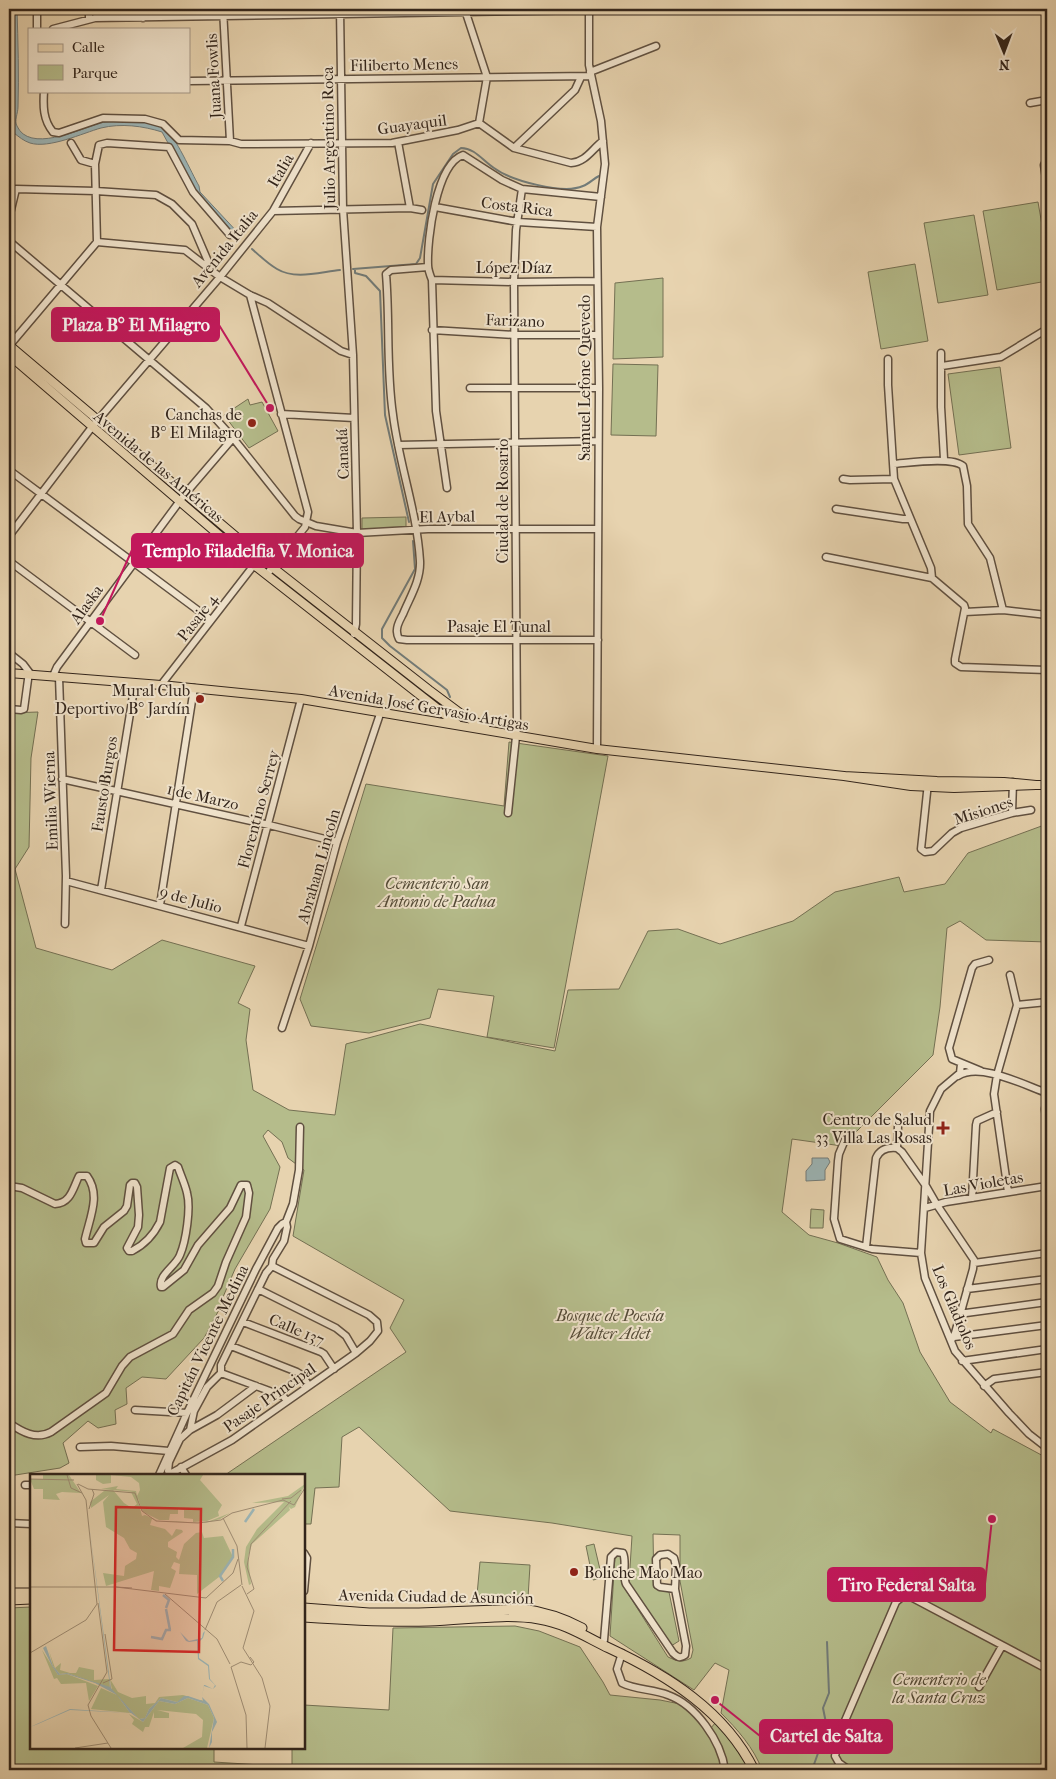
<svg xmlns="http://www.w3.org/2000/svg" width="1056" height="1779" font-family="'IM FELL French Canon',serif">
  <style>
    .green { fill: #b5bc8b; stroke: #747053 }
    .water { fill: #9cb5b6; stroke: #727b78 }
    .lines { fill: none; stroke-linecap: round; stroke-linejoin: round }
    .stream { stroke: #727b78; stroke-width: 2 }
    .minor-casing { stroke: #605040; stroke-width: 9 }
    .major-casing { stroke: #33251b; stroke-width: 10 }
    .highway-casing { stroke: #33251b; stroke-width: 11 }
    .minor { stroke: #efe2cb; stroke-width: 6 }
    .major { stroke: #e7d3af; stroke-width: 8 }
    .highway { stroke: #e7d3af; stroke-width: 9 }
    .poi-dot { fill: #8f2418; stroke: #efe2cb; stroke-width: 2 }
    .labels { text-anchor: middle; stroke-width: 4; stroke-linejoin: round; paint-order: stroke }
    .street-label { font-size: 16px; fill: #33251b; stroke: #efe2cb }
    .poi-label { font-size: 16px; fill: #33251b; stroke: #efe2cb; text-anchor: end }
    .park-label { font-size: 16px; font-style: italic; fill: #544b37; stroke: #efe2cb }
    .inset-river { fill: none; stroke: #9cb5b6; stroke-width: 2.5 }
    .inset-road { fill: none; stroke: #9f8d74; stroke-width: 1 }
    .view { fill: #d62828; fill-opacity: 0.15; stroke: #d62828; stroke-width: 2.5 }
    .inset-edge { fill: none; stroke: #33251b; stroke-width: 2.5 }
    .leader { fill: none; stroke: #c2185b; stroke-width: 2 }
    .callout-dot { fill: #c2185b; stroke: #efe2cb; stroke-width: 2 }
    .callout { fill: #c2185b; stroke: #c2185b; stroke-width: 2 }
    .callout-label { font-size: 18px; text-anchor: middle; font-weight: bold; fill: #fff }
  </style>
  <rect width="100%" height="100%" fill="#e7d3af"/>
  <filter id="stains"><feTurbulence type="fractalNoise" baseFrequency=".004" numOctaves="4"/><feColorMatrix values="0 0 0 0 .2 0 0 0 0 .09 0 0 0 0 .02 0 0 0 .5 -.17"/></filter>
  <radialGradient id="worn" r=".72"><stop offset=".6" stop-color="#630" stop-opacity="0"/><stop offset="1" stop-color="#630" stop-opacity=".3"/></radialGradient>
  <path class="green" d="M 1038,202 L 1047,254 L 1047,281 L 997,290 L 983,211 Z
    M 974,215 L 988,295 L 938,303 L 924,223 Z
    M 915,264 L 928,341 L 881,349 L 868,272 Z
    M 663,278 L 663,357 L 613,359 L 615,283 Z
    M 613,364 L 658,365 L 656,436 L 611,435 Z
    M 1000,367 L 1011,448 L 959,455 L 948,374 Z
    M 248,399 L 250,405 L 262,402 L 278,431 L 249,448 L 224,415 Z
    M 406,517 L 406,528 L 362,530 L 362,518 Z
    M 38,712 L 31,758 L 29,847 L 15,869 L 36,948 L 112,970 L 162,940 L 255,966 L 238,1003 L 250,1009 L 246,1040 L 253,1090 L 289,1110 L 335,1115 L 346,1044 L 420,1024 L 555,1051 L 568,990 L 619,989 L 648,931 L 678,929 L 720,944 L 793,921 L 835,892 L 899,877 L 904,892 L 945,884 L 968,853 L 1047,824 L 1047,942 L 986,940 L 960,921 L 947,928 L 940,1007 L 933,1055 L 842,1146 L 792,1139 L 782,1212 L 809,1235 L 838,1243 L 877,1257 L 888,1280 L 903,1303 L 920,1352 L 950,1402 L 991,1433 L 993,1429 L 1047,1458 L 1047,1770 L 854,1770 L 847,1767 L 839,1768 L 841,1770 L 762,1770 C 754,1748 737,1729 721,1713 L 729,1670 L 715,1663 L 694,1690 L 610,1636 L 615,1557 L 618,1555 L 621,1558 L 622,1584 L 668,1657 C 677,1661 682,1663 691,1658 L 693,1650 L 680,1581 L 680,1535 L 653,1534 L 654,1588 L 669,1592 L 679,1641 L 671,1646 L 629,1583 L 632,1536 L 552,1523 L 450,1511 L 359,1427 L 342,1437 L 339,1487 L 315,1488 L 311,1524 L 304,1524 L 304,1475 L 225,1475 L 406,1352 L 390,1328 L 404,1300 L 293,1236 L 304,1170 L 288,1158 L 282,1142 L 268,1130 L 263,1136 L 280,1167 L 270,1209 L 235,1269 L 223,1297 L 221,1306 L 204,1338 L 166,1379 L 142,1377 L 126,1388 L 127,1404 L 115,1410 L 116,1424 L 98,1428 L 88,1421 L 63,1443 L 69,1463 L 60,1468 L 9,1476 L 9,713 Z
    M 509,742 L 608,756 L 554,1048 L 487,1037 L 494,996 L 438,989 L 430,1018 L 369,1033 L 311,1026 L 300,999 L 366,784 L 504,806 Z
    M 811,1209 L 824,1210 L 823,1228 L 810,1228 Z
    M 594,1544 L 602,1578 L 593,1580 L 586,1546 Z
    M 480,1562 L 530,1565 L 528,1598 L 477,1595 Z
    M 31,1607 L 31,1748 L 214,1748 L 214,1762 L 292,1767 L 292,1748 L 304,1748 L 304,1705 L 389,1710 L 393,1628 L 515,1626 L 539,1631 L 580,1647 L 603,1682 L 610,1695 L 660,1700 L 680,1704 L 710,1729 L 716,1722 L 729,1738 L 750,1770 L 9,1770 L 9,1608 Z"/>
  <path class="water" d="M 9,9 L 17,9 C 18,42 19,75 18,107 C 18,113 14,121 17,126 C 29,153 78,130 97,124 C 112,119 151,118 164,127 C 176,137 191,172 199,186 L 200,192 L 241,236 L 238,239 L 196,194 L 162,132 C 143,126 121,123 101,128 C 83,133 49,149 30,143 C 24,141 19,137 14,133 L 11,133 L 9,138 Z
    M 812,1158 L 828,1158 L 830,1162 L 825,1170 L 825,1180 L 806,1181 L 806,1171 L 812,1164 Z"/>
  <g class="lines">
    <path class="stream" d="M 252,249 C 260,256 268,264 277,269 C 295,280 320,272 340,270
      M 353,269 L 416,264 L 420,258 L 433,184 L 453,154 L 461,148 C 475,148 483,161 494,168 C 510,180 563,195 583,186 C 589,184 593,179 599,176
      M 355,269 L 355,273 L 366,276 L 380,291 L 385,415 L 409,522
      M 413,541 L 415,569 L 382,629 L 382,638 L 390,646 L 447,690 L 450,697
      M 812,1770 L 827,1728 L 823,1708 L 829,1693 L 827,1642"/>
    <g class="minor-casing">
      <path id="minor" d="M 89,9 L 89,19
        M 143,9 L 143,18
        M 223,9 L 230,141
        M 340,9 L 343,209 L 353,355 L 357,533 L 356,624 L 354,634
        M 589,9 L 589,65 L 601,121 L 605,164 L 597,227 L 599,388 L 597,749
        M 465,10 L 487,77 L 479,123
        M 37,29 L 37,9
        M 53,29 L 95,18 L 654,9
        M 590,72 L 656,46
        M 189,81 L 591,76
        M 44,91 C 43,106 43,120 53,132 L 59,133 L 103,118 L 145,119 L 163,124 L 179,140 L 230,141 L 241,144 L 392,143 L 458,130 L 479,123 L 514,148 L 571,163 C 586,162 592,149 603,141
        M 1030,103 L 1047,100
        M 398,142 L 410,208
        M 71,143 L 81,160 L 95,164
        M 514,148 L 575,90 L 581,77
        M 1047,159 L 1044,165 L 1047,185
        M 435,207 L 518,222 L 597,227
        M 273,211 L 410,208 L 422,210
        M 9,218 L 16,189 L 96,191 L 156,195 L 172,204 L 192,224 L 210,266
        M 230,235 L 193,192 L 169,147 L 107,143 L 99,145 L 95,164 L 97,242 L 185,250 L 220,277 L 250,295 L 268,303 L 341,351 L 353,355
        M 9,241 L 206,408 L 233,438 L 295,516 L 299,519 L 316,526 L 357,533 L 428,529 L 598,529
        M 428,267 L 391,270 L 386,274 C 390,321 386,368 393,415 C 399,464 417,511 420,561 C 421,580 410,597 403,614 C 400,620 396,626 397,632 C 397,635 398,637 399,639 L 407,640 L 598,640
        M 432,280 L 514,282 L 597,281
        M 250,295 L 308,512 L 305,527 L 267,574
        M 432,330 L 515,335 L 598,335
        M 9,346 L 97,242
        M 941,353 L 941,407 L 944,459
        M 888,359 L 888,385 L 894,479 L 931,568 L 932,578 L 964,605 L 965,608 L 955,659 L 955,663 L 961,667 L 1047,670
        M 942,366 L 1001,357 L 1047,329
        M 470,388 L 599,388
        M 281,414 L 354,418
        M 398,445 L 598,441
        M 893,464 C 908,463 952,456 963,466 L 967,486 L 968,524 L 990,558 L 1003,610
        M 9,470 L 211,620
        M 843,479 L 850,480 L 894,479
        M 447,488 L 436,411 L 432,280 C 430,275 428,270 428,265 C 427,240 436,164 463,155 L 502,180 L 522,189 L 601,197
        M 836,509 L 903,519 L 910,519
        M 9,536 L 92,427 L 220,277 L 273,211 L 311,143
        M 826,557 L 932,578
        M 9,561 L 135,655
        M 965,612 L 1003,610 L 1047,615
        M 9,653 L 23,664 L 29,672 L 24,709 L 21,710 L 9,709
        M 53,676 L 57,667 L 185,494 L 233,438
        M 59,677 L 66,876 L 65,924
        M 161,685 L 254,565
        M 62,779 L 269,825 L 337,842
        M 928,783 L 921,849 L 925,852 L 933,851 L 952,833 L 961,828 L 1012,813 L 1031,810
        M 508,813 L 517,727 L 514,282 L 516,230 L 522,189
        M 1012,813 L 1013,782
        M 66,881 L 309,946
        M 101,890 L 135,683
        M 160,905 L 194,688
        M 241,926 L 301,699
        M 1017,1005 L 1047,1002
        M 282,1028 L 309,946 L 337,842 L 381,711
        M 961,1064 L 960,1073 L 941,1089 L 930,1111 L 921,1253 L 925,1278 L 955,1351 L 1009,1413 L 1029,1434 L 1047,1448
        M 981,1071 L 952,1059 L 949,1048 L 972,968 L 975,964 L 989,960
        M 958,1076 C 980,1062 1024,1085 1047,1093
        M 1047,1098 L 1045,1109 L 1047,1127
        M 847,1135 L 839,1154 L 838,1161 L 834,1219 L 840,1239 L 872,1249 L 921,1253
        M 897,1148 L 902,1152 L 926,1186 L 937,1205 L 974,1260 L 973,1269 L 955,1333 L 951,1341
        M 897,1148 L 898,1126
        M 9,1186 L 22,1188 L 55,1204 C 71,1203 73,1188 79,1176 L 87,1176 C 101,1195 90,1217 85,1239 L 86,1243 L 94,1243 L 104,1227 L 124,1211 L 127,1206 L 130,1185 L 132,1183 L 135,1183 L 137,1187 L 139,1215 L 138,1227 L 127,1248 L 129,1251 L 132,1251 C 144,1245 154,1234 160,1222 L 170,1168 L 175,1165 L 178,1167 C 181,1176 185,1184 187,1193 C 191,1208 186,1241 180,1255 C 176,1266 158,1275 161,1287 L 163,1287 L 184,1270 L 198,1245 L 230,1208 L 241,1185 L 247,1185 L 249,1193 L 246,1217 L 226,1262 L 218,1286 L 213,1293 L 189,1310 L 173,1334 L 130,1357 L 122,1366 L 106,1393 L 51,1432 C 36,1440 22,1432 9,1423
        M 1008,1192 L 994,1094 L 997,1075 L 1017,1005 L 1010,975
        M 972,1198 L 976,1125 L 977,1121 L 997,1112
        M 925,1208 L 946,1202 L 1047,1186
        M 866,1247 L 876,1158 C 880,1149 888,1147 897,1148
        M 974,1263 L 1047,1253
        M 258,1289 L 336,1328 L 346,1336 L 356,1353
        M 967,1289 L 1047,1279
        M 960,1313 L 966,1313 L 1047,1302
        M 243,1322 L 321,1352 L 324,1354 L 334,1369
        M 954,1337 L 1047,1325
        M 231,1346 L 297,1372 L 302,1375 L 309,1386
        M 962,1361 L 1047,1349
        M 221,1373 L 283,1396 L 287,1401
        M 984,1386 L 994,1379 L 1047,1372
        M 135,1410 L 187,1413
        M 190,1430 L 217,1415 L 256,1386
        M 80,1447 L 111,1446 L 169,1451
        M 181,1467 L 186,1475
        M 170,1474 L 168,1471 L 169,1462 L 180,1439 L 190,1430 L 194,1411 L 207,1387 L 221,1373 L 221,1365 L 266,1273 L 272,1266 L 273,1259 L 284,1241 L 287,1227 L 286,1222
        M 159,1475 L 187,1413 L 256,1269 L 278,1228 L 282,1224 L 286,1222 L 293,1204 L 299,1170 L 300,1127
        M 168,1475 L 232,1440 L 356,1353 L 370,1341 L 378,1331 L 377,1322 L 369,1315 L 272,1266
        M 25,1485 L 31,1485
        M 9,1523 L 31,1524
        M 304,1553 L 307,1558 L 304,1591
        M 604,1640 L 611,1557 L 616,1552 L 623,1553 C 627,1562 622,1574 626,1584 L 673,1653 C 677,1657 680,1659 685,1655 L 686,1646 L 675,1589 L 660,1587 L 657,1585 L 656,1559 L 660,1555 L 668,1554 L 674,1558 L 676,1566 L 675,1589
        M 622,1653 L 617,1669 L 622,1683 C 636,1690 653,1689 668,1695 C 696,1705 721,1741 725,1770
        M 979,1687 L 1002,1646
        M 849,1770 L 839,1763 L 835,1756 L 841,1730 L 896,1602 L 902,1597 L 909,1596 L 1047,1669"/>
    </g>
    <g class="major-casing">
      <path id="major" d="M 9,345 L 272,567 L 429,690 L 464,716 L 485,727
        M 9,355 L 254,565 L 457,724
        M 9,673 L 161,685 L 301,699 L 597,749 L 844,776 L 911,786 L 954,788 L 1036,785 L 1004,782 L 937,781 L 844,776
        M 1036,785 L 1047,785"/>
    </g>
    <g class="highway-casing">
      <path id="highway" d="M 9,1593 L 31,1593
        M 9,1600 L 31,1599
        M 304,1608 L 369,1613 L 419,1613 L 523,1609 C 544,1612 563,1618 582,1628
        M 304,1617 C 346,1620 387,1622 429,1621 C 466,1620 503,1613 539,1619 C 565,1623 586,1637 609,1648 C 667,1675 725,1711 754,1770"/>
    </g>
    <use href="#minor" class="minor"/>
    <use href="#major" class="major"/>
    <use href="#highway" class="highway"/>
  </g>
  <g class="poi-dot">
    <circle cx="252" cy="423" r="5"/>
    <circle cx="200" cy="699" r="5"/>
    <path d="M940.5 1120.5h5v5h5v5h-5v5h-5v-5h-5v-5h5z"/>
    <circle cx="574" cy="1572" r="5"/>
  </g>
  <g class="labels">
    <g class="street-label">
      <text transform="translate(404 64) rotate(-1)" y="6">Filiberto Menes</text>
      <text transform="translate(213 76) rotate(-93)" y="6">Juana Fowlis</text>
      <text transform="translate(412 124) rotate(-8)" y="6">Guayaquil</text>
      <text transform="translate(328 138) rotate(-91)" y="6">Julio Argentino Roca</text>
      <text transform="translate(280 170) rotate(-60)" y="6">Italia</text>
      <text transform="translate(517 206) rotate(7)" y="6">Costa Rica</text>
      <text transform="translate(224 248) rotate(-51)" y="6">Avenida Italia</text>
      <text x="514" y="273">López Díaz</text>
      <text transform="translate(515 320) rotate(2)" y="6">Farizano</text>
      <text transform="translate(584 378) rotate(-90)" y="6">Samuel Lefone Quevedo</text>
      <text transform="translate(342 454) rotate(-92)" y="6">Canadá</text>
      <text transform="translate(159 466) rotate(40)" y="6">Avenida de las Américas</text>
      <text transform="translate(502 501) rotate(-90)" y="6">Ciudad de Rosario</text>
      <text transform="translate(447 516) rotate(-1)" y="6">El Aybal</text>
      <text transform="translate(86 604) rotate(-54)" y="6">Alaska</text>
      <text transform="translate(197 617) rotate(-52)" y="6">Pasaje 4</text>
      <text x="499" y="632">Pasaje El Tunal</text>
      <text transform="translate(429 707) rotate(10)" y="6">Avenida José Gervasio Artigas</text>
      <text transform="translate(104 784) rotate(-81)" y="6">Fausto Burgos</text>
      <text transform="translate(203 796) rotate(13)" y="6">1 de Marzo</text>
      <text transform="translate(50 801) rotate(-92)" y="6">Emilia Wierna</text>
      <text transform="translate(258 809) rotate(-75)" y="6">Florentino Serrey</text>
      <text transform="translate(983 810) rotate(-18)" y="6">Misiones</text>
      <text transform="translate(318 866) rotate(-74)" y="6">Abraham Lincoln</text>
      <text transform="translate(191 899) rotate(15)" y="6">9 de Julio</text>
      <text transform="translate(983 1183) rotate(-10)" y="6">Las Violetas</text>
      <text transform="translate(955 1307) rotate(67)" y="6">Los Gladiolos</text>
      <text transform="translate(297 1329) rotate(23)" y="6">Calle 137</text>
      <text transform="translate(207 1340) rotate(-64)" y="6">Capitán Vicente Medina</text>
      <text transform="translate(269 1397) rotate(-35)" y="6">Pasaje Principal</text>
      <text transform="translate(436 1596) rotate(1)" y="6">Avenida Ciudad de Asunción</text>
    </g>
    <g class="poi-label">
      <text x="242" y="420">Canchas de<tspan x="242" dy="18">B° El Milagro</tspan></text>
      <text x="190" y="696">Mural Club<tspan x="190" dy="18">Deportivo B° Jardín</tspan></text>
      <text x="932" y="1125">Centro de Salud<tspan x="932" dy="18">33 Villa Las Rosas</tspan></text>
      <text x="584" y="1578" text-anchor="start">Boliche Mao Mao</text>
    </g>
    <g class="park-label">
      <text x="437" y="889">Cementerio San<tspan x="437" dy="18">Antonio de Padua</tspan></text>
      <text x="610" y="1321">Bosque de Poesía<tspan x="610" dy="18">Walter Adet</tspan></text>
      <text x="939" y="1685">Cementerio de<tspan x="939" dy="18">la Santa Cruz</tspan></text>
    </g>
  </g>
  <g transform="translate(30 1474)">
    <rect width="275" height="275" fill="#e7d3af"/>
    <path d="M 13,1 L 39,1 L 51,19 L 32,18 L 26,20 L 30,26 L 13,25 L 13,15 L 4,15 L 0,5 L 13,5 ZM 66,1 L 173,1 L 170,6 L 192,31 L 188,38 L 189,42 L 177,47 L 163,48 L 163,45 L 154,44 L 154,36 L 148,35 L 148,40 L 140,40 L 139,46 L 129,46 L 113,38 L 108,25 L 108,27 L 112,42 L 115,41 L 129,47 L 142,47 L 172,49 L 180,47 L 200,39 L 190,45 L 175,49 L 165,49 L 129,47 L 122,45 L 120,51 L 135,55 L 142,62 L 146,55 L 152,56 L 153,58 L 138,68 L 138,73 L 147,78 L 146,83 L 149,86 L 154,70 L 166,59 L 172,58 L 174,64 L 193,62 L 203,83 L 189,103 L 167,120 L 167,101 L 149,100 L 150,90 L 144,88 L 141,94 L 146,97 L 140,114 L 129,112 L 129,117 L 121,116 L 124,97 L 76,112 L 73,99 L 94,102 L 95,92 L 106,85 L 107,79 L 100,75 L 94,64 L 76,53 L 73,28 L 79,21 L 61,34 L 60,28 L 74,17 L 83,16 L 94,29 L 102,34 L 107,30 L 101,18 L 104,18 L 71,15 L 88,12 L 86,15 L 106,17 L 107,22 L 110,16 L 109,9 L 101,3 L 81,1 L 81,9 L 73,10 L 66,6 ZM 275,10 L 265,33 L 261,35 L 259,33 L 260,36 L 222,70 L 218,83 L 221,110 L 219,111 L 214,88 L 216,73 L 227,55 L 254,28 L 222,29 L 258,22 ZM 12,176 L 28,201 L 37,200 L 68,212 L 59,227 L 56,209 L 31,210 L 27,204 L 24,205 ZM 19,177 L 25,194 L 31,189 L 30,196 L 40,199 L 46,199 L 49,193 L 64,196 L 64,206 L 79,205 L 80,214 L 37,199 L 30,200 L 23,192 ZM 80,205 L 88,218 L 102,224 L 116,222 L 116,230 L 125,229 L 129,223 L 153,221 L 160,223 L 164,226 L 172,226 L 173,227 L 164,226 L 158,222 L 147,228 L 131,224 L 119,235 L 115,244 L 109,245 L 82,216 ZM 71,214 L 87,221 L 100,239 L 61,235 ZM 158,224 L 178,231 L 184,244 L 177,274 L 153,274 L 172,263 L 173,246 L 166,240 L 127,236 L 139,239 L 139,244 L 124,244 L 124,238 L 119,253 L 115,253 L 113,258 L 102,250 L 104,246 L 99,240 L 113,248 L 129,227 L 145,230 Z" fill="#b5bc8b"/>
    <path d="M 57,36 L 81,214 L 109,245 L 115,244 L 119,235 L 131,224 L 147,228 L 154,222 L 158,222 L 173,227 L 172,223 L 174,211 L 175,211 L 183,215 L 185,211 L 179,205 L 178,192 L 168,185 L 167,167 L 166,167 L 159,168 L 156,167 L 150,158 L 159,167 L 172,164 L 173,159 L 175,157 L 173,164 L 169,168 L 169,184 L 179,191 L 180,205 L 186,212 L 183,215 L 174,212 L 172,223 L 179,230 L 187,248 L 182,258 L 182,268 L 179,274 L 184,244 L 178,231 L 158,224 L 145,230 L 129,227 L 113,248 L 101,239 L 40,236 L 8,250 L 0,253 L 40,235 L 100,239 L 87,221 L 65,209 L 37,200 L 28,201 L 22,192 L 13,174 L 16,172 L 23,192 L 30,200 L 37,199 L 80,213 Z" fill="#9cb5b6"/>
    <path class="inset-river" d="M 215,48 L 224,35M 193,107 L 190,102 L 203,83 L 203,75M 133,121 L 139,126 L 136,134M 136,135 L 140,156M 121,163 L 132,165 L 136,156 L 141,156"/>
    <path class="inset-road" d="M 37,1 L 41,14 L 52,19M 0,5 L 44,6M 48,10 L 58,15 L 105,19 L 112,37 L 126,47 L 168,49 L 191,46 L 202,39 L 253,26 L 264,31 L 275,14M 252,25 L 261,24 L 271,16M 59,35 L 64,20 L 62,15M 193,44 L 207,72 L 212,111M 212,112 L 224,137 L 213,174 L 232,204 L 240,232 L 235,274M 0,113 L 86,113M 102,114 L 86,113 L 176,124 L 203,99 L 208,85M 135,120 L 187,165 L 200,190M 217,120 L 224,115 L 217,93 L 221,70 L 261,27M 68,129 L 77,198 L 58,231 L 61,242 L 81,274M 175,156 L 187,128 L 211,111M 0,179 L 56,146 L 67,130 L 56,26 L 47,10M 201,193 L 216,241 L 217,274M 201,193 L 211,188 L 221,191 L 224,188 L 220,183M 73,209 L 82,205 L 75,160M 45,274 L 78,269"/>
    <path class="view" d="M 86,33 L 171,35 L 169,178 L 84,176 Z"/>
    <rect width="275" height="275" class="inset-edge"/>
  </g>
  <path class="leader" d="M270 408L219 325M100 621L132 550M992 1519L985 1584M715 1700L760 1736"/>
  <g class="callout-dot">
    <circle cx="270" cy="408" r="5"/>
    <circle cx="100" cy="621" r="5"/>
    <circle cx="992" cy="1519" r="5"/>
    <circle cx="715" cy="1700" r="5"/>
  </g>
  <g class="callout">
    <rect x="52" y="308" width="167" height="33" rx="5"/>
    <rect x="132" y="534" width="231" height="33" rx="5"/>
    <rect x="828" y="1568" width="157" height="33" rx="5"/>
    <rect x="760" y="1720" width="132" height="33" rx="5"/>
  </g>
  <g class="callout-label">
    <text x="136" y="331">Plaza B° El Milagro</text>
    <text x="248" y="557">Templo Filadelfia V. Monica</text>
    <text x="907" y="1591">Tiro Federal Salta</text>
    <text x="826" y="1742">Cartel de Salta</text>
  </g>
  <rect width="1056" height="1779" fill="none" stroke="#e7d3af" stroke-width="30"/>
  <rect x="10" y="10" width="1036" height="1759" fill="none" stroke="#33251b" stroke-width="2.5"/>
  <rect x="15" y="15" width="1026" height="1749" fill="none" stroke="#33251b"/>
  <rect x="28" y="28" width="162" height="65" fill="#efe2cb" stroke="#a49685"/>
  <rect x="38" y="44" width="25" height="8" fill="#e7d3af" stroke="#a49685"/>
  <text x="72" y="52" font-size="15" fill="#33251b">Calle</text>
  <rect x="38" y="65" width="25" height="15" fill="#b5bc8b" stroke="#a49685"/>
  <text x="72" y="78" font-size="15" fill="#33251b">Parque</text>
  <g transform="translate(1004 52) rotate(179)" stroke="#efe2cb" stroke-width="4" paint-order="stroke">
  <path d="M0-4L9 19L0 12L-9 19Z" fill="#33251b"/>
  <text y="-8" font-size="14" font-weight="bold" text-anchor="middle" fill="#33251b">N</text>
  </g>
  <rect width="100%" height="100%" filter="url(#stains)"/>
  <rect width="100%" height="100%" fill="url(#worn)"/>
</svg>
